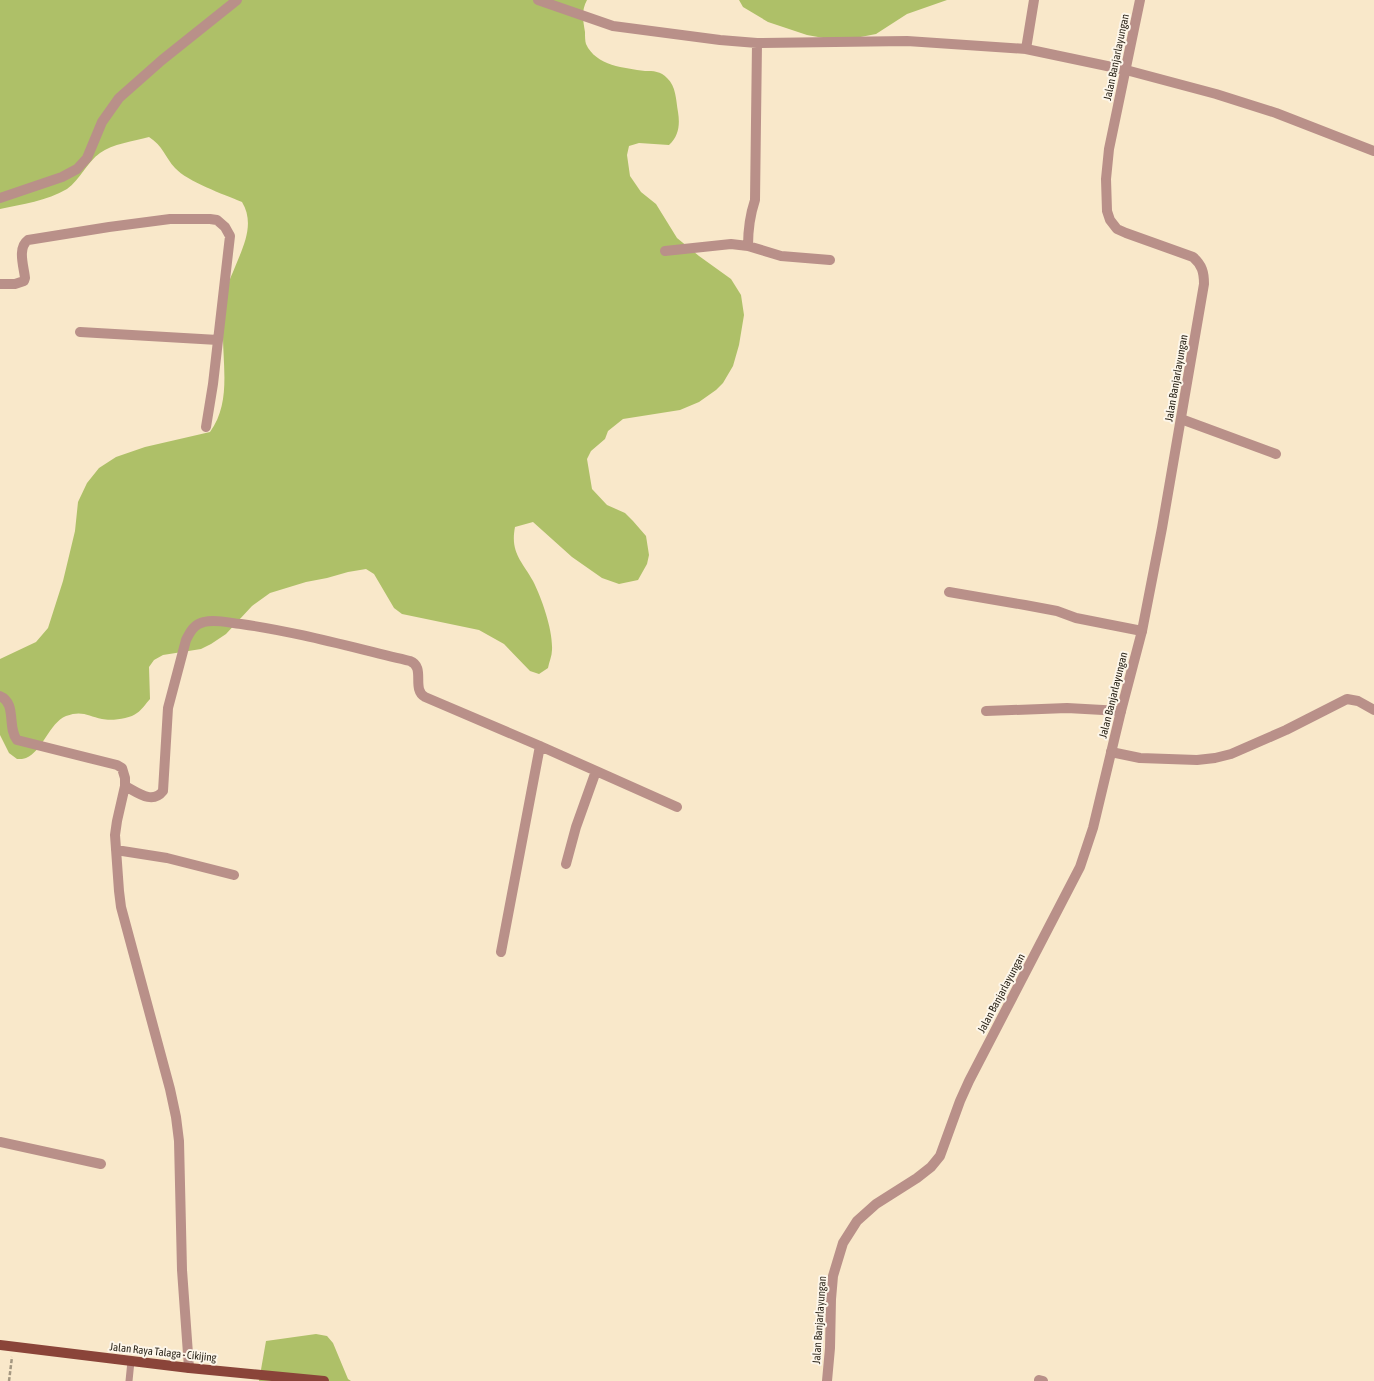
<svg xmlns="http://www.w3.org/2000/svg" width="1374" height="1381" font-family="'Asap Condensed',sans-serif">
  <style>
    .forest { fill: #aec068 }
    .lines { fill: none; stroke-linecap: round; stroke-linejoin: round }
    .path { stroke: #a49781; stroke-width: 2.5; stroke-dasharray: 4 2; stroke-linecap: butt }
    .service { stroke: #b99089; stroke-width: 7 }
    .minor { stroke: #b99089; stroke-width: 10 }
    .tertiary { stroke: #b99089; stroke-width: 10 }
    .primary { stroke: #8a4439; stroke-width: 10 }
    .labels { text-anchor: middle; stroke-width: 4; stroke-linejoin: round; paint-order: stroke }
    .street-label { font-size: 11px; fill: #241e13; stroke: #fdf6ea }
  </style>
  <rect width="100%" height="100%" fill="#f9e8ca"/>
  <path class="forest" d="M 0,0 L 587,0 C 581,11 583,20 585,32 C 585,36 585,41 586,44 C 596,66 625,68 645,71 C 653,71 661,71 667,78 C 676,86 676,100 678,112 C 680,124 679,136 669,145 L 639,143 L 629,146 L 627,155 L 630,176 L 641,192 L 656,204 L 677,238 L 699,256 L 731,279 L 741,295 L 744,315 L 739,345 L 733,366 L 723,383 L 716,390 L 699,402 L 680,410 L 623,419 L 608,431 L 605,439 L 591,451 L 587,459 L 592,489 L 607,505 L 625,513 L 633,521 L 646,536 L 649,555 L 647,564 L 638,580 L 619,584 L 602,578 L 572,557 L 533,522 L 515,527 C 510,553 522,561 533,581 C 542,599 553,630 552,650 C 552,656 549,662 548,668 L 539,674 L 530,671 L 504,644 L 479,630 L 402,614 L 394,608 L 374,574 L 366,569 L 348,572 L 327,578 L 306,582 L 270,593 L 252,606 L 226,634 L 211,644 L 201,649 L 163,655 L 154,660 L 149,667 L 150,699 C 146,703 142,710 137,713 C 130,719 111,721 102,719 C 88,716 82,710 66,716 C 49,723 43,751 26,758 C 24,759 20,759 17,759 L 9,753 L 0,735 L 0,659 L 36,642 L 48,628 L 63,581 L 75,531 L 78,502 L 87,483 L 99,468 L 116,457 L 145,447 L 210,432 C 232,402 222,363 223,328 C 224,314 226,300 228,286 C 229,281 231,276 233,272 C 242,249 256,225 242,202 C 223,194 188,182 175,168 C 165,157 163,146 149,137 C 134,141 112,144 100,153 C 87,162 80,180 67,189 C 47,201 22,204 0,209 Z
    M 739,0 L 947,0 L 907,14 L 876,34 L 840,41 L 807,35 L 768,22 L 743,7 Z
    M 316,1334 L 327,1336 L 333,1343 L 348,1379 L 351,1381 L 259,1381 L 266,1341 Z"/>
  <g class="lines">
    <path class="path" d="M 9,1381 L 12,1357"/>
    <path class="service" d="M 129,1381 L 131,1361"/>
    <path class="minor" d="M 538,0 L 613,26 L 720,40 L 757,43 L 907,41 L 1026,49 L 1126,70 L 1216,94 L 1276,113 L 1374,151
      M 1026,49 L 1034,0
      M 0,198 L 62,177 L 77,169 L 87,158 L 102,122 L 119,98 L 162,60 L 237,0
      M 748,246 L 781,256 L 830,260
      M 665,251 L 731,244 L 748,246 C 748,230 750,215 755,200 L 757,43
      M 0,284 L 15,284 L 24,281 L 25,278 C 24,267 17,248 28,240 L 109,227 L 170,219 L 210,219 L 217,220 L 225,227 L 230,236 L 213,384 L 206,427
      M 80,332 L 218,340
      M 1181,419 L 1276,454
      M 949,592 L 1025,605 L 1057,611 L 1076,618 L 1142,631
      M 0,696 C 17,703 7,728 17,740 L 117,765 L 122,768 L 125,778 L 125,786 L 117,821 L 115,835 L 119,891 L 121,907 L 170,1089 L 176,1117 L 179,1141 L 182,1270 L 189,1368
      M 986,711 L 1067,708 L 1121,711
      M 1111,752 L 1140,758 L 1197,760 L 1215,758 L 1231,754 L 1286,730 L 1347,699 L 1358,701 L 1374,710
      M 125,786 C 137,792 152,805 163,791 L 168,708 L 186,640 C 190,632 194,624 204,622 C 216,619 229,623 241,624 C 298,632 354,648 410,661 C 426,667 411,689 425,697 L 540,746 L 677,807
      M 116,850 L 167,858 L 234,875
      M 566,864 L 576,827 L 596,771
      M 501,952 L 540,746
      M 0,1142 L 101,1164
      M 1039,1380 L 1043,1381"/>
    <path class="tertiary" d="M 827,1381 L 830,1348 L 831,1299 L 833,1276 L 843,1243 L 857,1221 L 876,1204 L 917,1178 L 931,1167 L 940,1156 L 960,1101 L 969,1081 L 1080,867 L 1093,828 L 1121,711 L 1142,631 L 1162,528 L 1204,284 C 1204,272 1202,265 1193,257 L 1126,233 L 1117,229 L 1110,220 L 1107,211 L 1106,179 L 1109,149 L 1140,0"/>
    <path class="primary" d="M 0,1345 L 189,1368 L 324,1381"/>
  </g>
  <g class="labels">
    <g class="street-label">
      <text transform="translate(1116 57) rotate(-78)" y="4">Jalan Banjarlayungan</text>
      <text transform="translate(1176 378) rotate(-80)" y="4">Jalan Banjarlayungan</text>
      <text transform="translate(1113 695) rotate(-76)" y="4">Jalan Banjarlayungan</text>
      <text transform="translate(1001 993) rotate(-62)" y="4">Jalan Banjarlayungan</text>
      <text transform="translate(819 1320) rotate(-86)" y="4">Jalan Banjarlayungan</text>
      <text transform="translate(163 1352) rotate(6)" y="4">Jalan Raya Talaga - Cikijing</text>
    </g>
  </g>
</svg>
